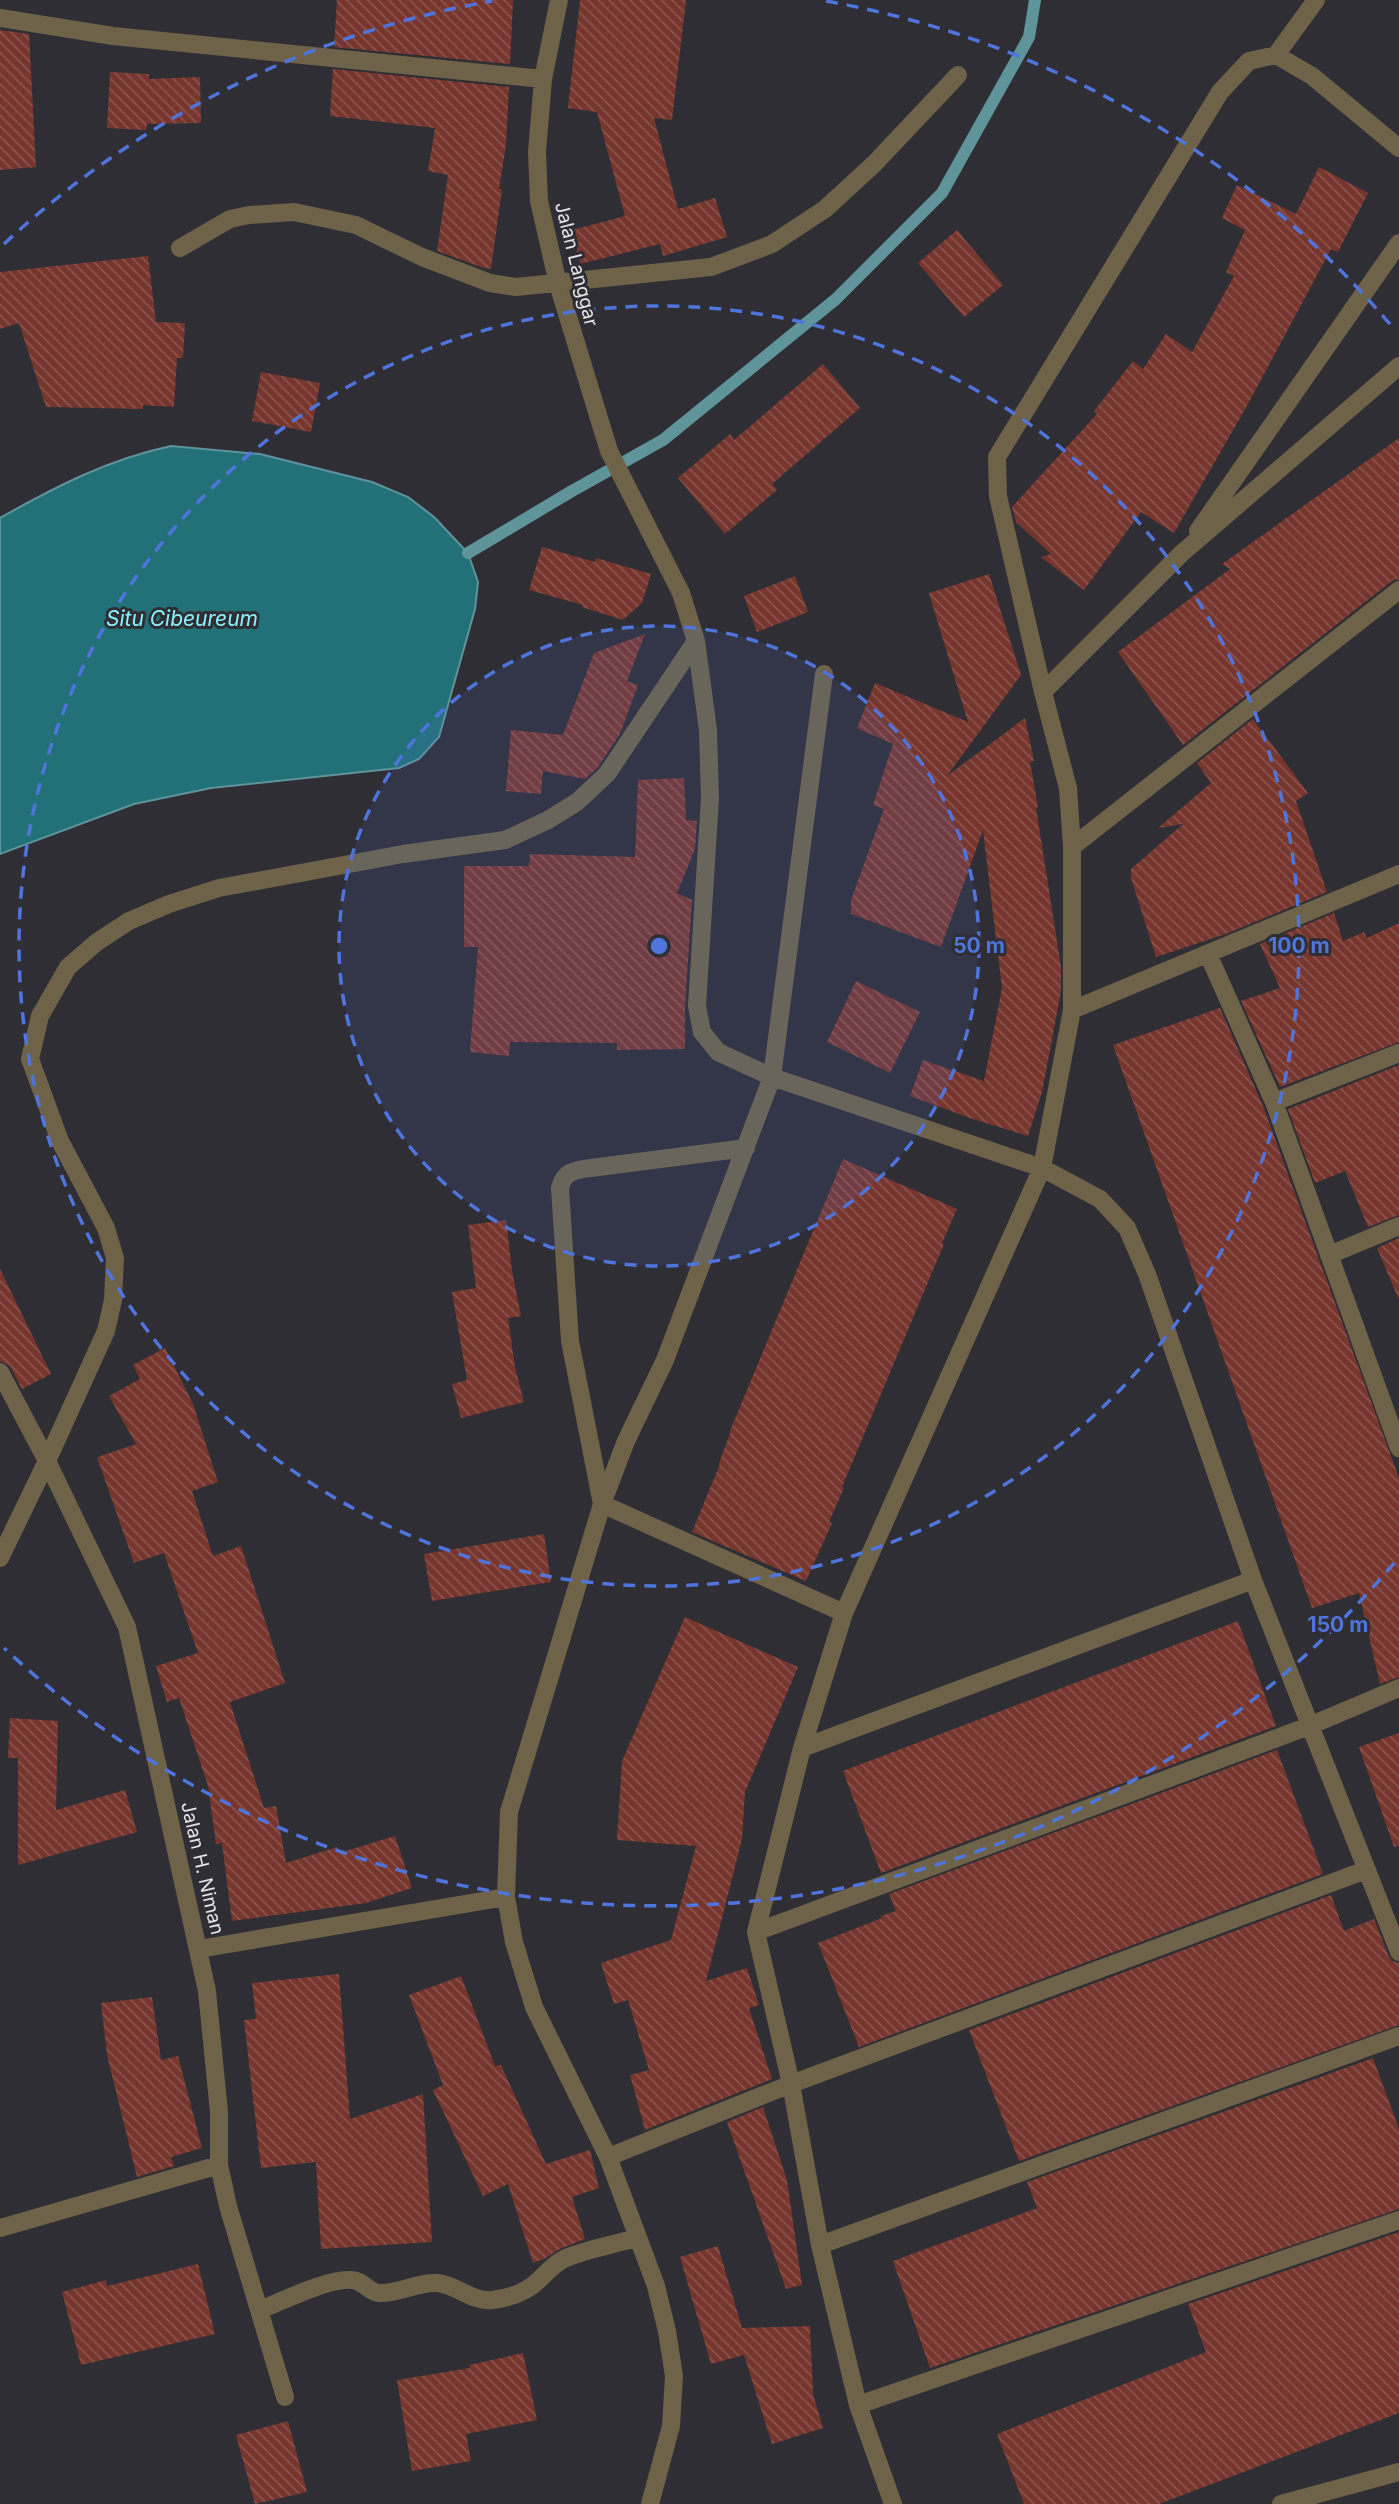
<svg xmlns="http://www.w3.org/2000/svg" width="1399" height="2504" font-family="Inter,sans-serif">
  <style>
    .water { fill: #237178; stroke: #5e949a; stroke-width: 2 }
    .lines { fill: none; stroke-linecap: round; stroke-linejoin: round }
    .stream { stroke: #5e949a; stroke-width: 12 }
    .building { fill: url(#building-back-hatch) }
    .minor { stroke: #6e6349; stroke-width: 18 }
    .ring { fill: none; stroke: #4f74dc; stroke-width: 3.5; stroke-dasharray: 12 9 }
    .labels { text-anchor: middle; stroke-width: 6; stroke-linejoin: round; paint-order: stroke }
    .street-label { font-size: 19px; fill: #e6e6ea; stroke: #2f2e34 }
    .water-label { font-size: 21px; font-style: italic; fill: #8bf3fd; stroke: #2f2e34 }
    .centre { fill: #4f74dc; stroke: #2f2e34; stroke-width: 3.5 }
    .ring-label { font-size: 21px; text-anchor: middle; font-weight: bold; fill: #4f74dc; stroke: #2f2e34; stroke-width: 6; stroke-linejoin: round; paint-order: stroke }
  </style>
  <defs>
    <pattern id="building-back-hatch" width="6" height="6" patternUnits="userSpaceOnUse" patternTransform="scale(1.75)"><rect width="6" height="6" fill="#76362d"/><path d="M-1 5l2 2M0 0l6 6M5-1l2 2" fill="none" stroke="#8a534c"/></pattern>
  </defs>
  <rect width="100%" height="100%" fill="#2f2e34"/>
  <path class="water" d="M 171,446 L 260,454 L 372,482 L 408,497 L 434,517 L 468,553 L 478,582 L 475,609 L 439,737 L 419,759 L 399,768 L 211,788 L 134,804 L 0,854 L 0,518 C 55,487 109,459 171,446 Z"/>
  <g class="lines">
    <path class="stream" d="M 468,553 L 572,491 L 663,440 L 836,299 L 942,193 L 1029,37 L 1035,0"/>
  </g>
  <path class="building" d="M 337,0 L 513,0 L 510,64 L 334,47 Z
    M 580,0 L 686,0 L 672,120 L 654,118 L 678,209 L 715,198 L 727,237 L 663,256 L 660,244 L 580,264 L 572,230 L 625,216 L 597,112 L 568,108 Z
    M 0,30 L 29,34 L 36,167 L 0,170 Z
    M 333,69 L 509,87 L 506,145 L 499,189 L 502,189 L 491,269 L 481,267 L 437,251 L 448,175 L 428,171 L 435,128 L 330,116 Z
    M 110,72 L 149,74 L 149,79 L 200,77 L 201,123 L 147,124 L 146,130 L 107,128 Z
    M 1319,167 L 1368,193 L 1338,252 L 1331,249 L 1248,404 L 1174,533 L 1141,512 L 1084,590 L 1041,557 L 1051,554 L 1016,522 L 1012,507 L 1097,414 L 1094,411 L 1133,361 L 1143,369 L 1166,334 L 1192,352 L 1234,276 L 1226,272 L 1245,230 L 1222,218 L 1237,185 L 1296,214 Z
    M 957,230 L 1003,285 L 964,317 L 918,263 Z
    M 148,256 L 156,322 L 185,323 L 183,358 L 177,358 L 174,407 L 143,405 L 143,409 L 46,407 L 19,323 L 0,329 L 0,272 Z
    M 823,364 L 860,408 L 772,484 L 777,490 L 725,534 L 678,478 L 730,434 L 734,440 Z
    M 261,372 L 320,383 L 311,432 L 252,421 Z
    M 1399,438 L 1399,579 L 1392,581 L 1183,745 L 1118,652 L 1230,569 L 1222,564 Z
    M 542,547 L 595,562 L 596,558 L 651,574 L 642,603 L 623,620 L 582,607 L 583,605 L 529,590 Z
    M 989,574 L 1021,675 L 947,776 L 1025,718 L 1034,761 L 1030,762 L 1038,807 L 1036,808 L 1061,967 L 1061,991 L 1050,1050 L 1042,1092 L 1028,1136 L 970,1118 L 910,1096 L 923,1060 L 984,1081 L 1002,988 L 983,830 L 941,947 L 851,914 L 851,900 L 884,809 L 873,805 L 893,744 L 857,728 L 875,683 L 968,722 L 929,593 Z
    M 795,576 L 808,612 L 757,632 L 744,596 Z
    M 645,634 L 627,681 L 638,685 L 620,734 L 598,767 L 585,779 L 543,771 L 541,794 L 506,791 L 511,730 L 563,735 L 594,653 Z
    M 1253,719 L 1308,793 L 1296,801 L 1327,892 L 1226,934 L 1156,957 L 1131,878 L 1131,869 L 1183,824 L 1158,828 L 1211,783 L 1197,763 Z
    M 684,778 L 686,820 L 697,821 L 695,849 L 677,893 L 692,900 L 685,1006 L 685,1049 L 617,1050 L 617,1043 L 510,1042 L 509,1056 L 470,1052 L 478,947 L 464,947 L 464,866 L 529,866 L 530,854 L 635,857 L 638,780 Z
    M 1334,913 L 1343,941 L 1364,932 L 1367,938 L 1399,923 L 1399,1042 L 1280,1087 L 1241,1001 L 1280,988 L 1260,944 Z
    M 856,981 L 920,1012 L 890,1073 L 827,1042 Z
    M 1220,1008 L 1263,1106 L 1399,1478 L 1399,1677 L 1380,1684 L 1359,1593 L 1312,1608 L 1113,1045 Z
    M 1399,1065 L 1399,1215 L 1368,1227 L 1345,1171 L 1315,1183 L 1288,1109 Z
    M 843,1159 L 957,1209 L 942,1243 L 944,1244 L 842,1487 L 844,1488 L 829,1522 L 832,1523 L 806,1581 L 692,1532 L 720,1464 L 719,1463 L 731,1431 L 730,1431 Z
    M 506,1220 L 512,1271 L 521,1316 L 508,1318 L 515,1367 L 524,1402 L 461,1418 L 452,1384 L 467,1380 L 452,1292 L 476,1288 L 468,1225 Z
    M 1399,1238 L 1399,1300 L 1377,1248 Z
    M 0,1269 L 51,1374 L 22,1389 L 10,1366 L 0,1361 Z
    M 165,1348 L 193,1404 L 218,1482 L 192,1491 L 213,1556 L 241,1546 L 285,1683 L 230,1702 L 264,1808 L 276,1806 L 286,1863 L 337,1847 L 339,1853 L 395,1836 L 412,1888 L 366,1903 L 232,1921 L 222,1843 L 216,1844 L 208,1786 L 179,1698 L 167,1702 L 156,1666 L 198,1653 L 164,1553 L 134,1563 L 97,1457 L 136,1444 L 109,1396 L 140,1379 L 133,1365 Z
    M 544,1534 L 551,1582 L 432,1601 L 424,1554 Z
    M 685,1617 L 798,1667 L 745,1792 L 742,1839 L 706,1981 L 747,1968 L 759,2005 L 749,2008 L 772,2079 L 645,2130 L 630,2075 L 649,2070 L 628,2000 L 614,2004 L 601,1963 L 671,1940 L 696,1846 L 617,1840 L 622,1761 Z
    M 1238,1621 L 1276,1726 L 881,1873 L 843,1771 Z
    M 10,1718 L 58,1721 L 56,1810 L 125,1790 L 137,1832 L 18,1865 L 18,1758 L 8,1758 Z
    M 1399,1733 L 1399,1846 L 1394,1847 L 1359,1747 Z
    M 1277,1750 L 1323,1874 L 859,2047 L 818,1943 L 882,1918 L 881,1916 L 896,1911 L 889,1894 Z
    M 1331,1895 L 1344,1931 L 1374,1919 L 1389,1957 L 1392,1961 L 1399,1963 L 1399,2025 L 1019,2161 L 969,2030 Z
    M 339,1974 L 350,2119 L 423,2094 L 432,2242 L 321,2249 L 316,2162 L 261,2168 L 244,2020 L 256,2019 L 252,1983 Z
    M 461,1976 L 495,2066 L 501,2065 L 546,2164 L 590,2150 L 599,2188 L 572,2197 L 585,2239 L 560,2249 L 544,2259 L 533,2263 L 508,2184 L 483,2196 L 433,2090 L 443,2085 L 409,1995 Z
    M 152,1997 L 161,2060 L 178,2056 L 202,2148 L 171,2157 L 174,2166 L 137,2177 L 107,2055 L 101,2003 Z
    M 1373,2058 L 1399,2129 L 1399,2209 L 930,2368 L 893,2261 L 1037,2208 L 1027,2182 Z
    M 763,2107 L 787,2180 L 802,2285 L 786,2289 L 727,2122 Z
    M 1399,2232 L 1399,2413 L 1159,2504 L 1024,2504 L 997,2434 L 1206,2352 L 1188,2304 Z
    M 718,2246 L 742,2328 L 810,2326 L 813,2394 L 823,2428 L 772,2444 L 744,2355 L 711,2364 L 680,2257 Z
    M 198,2264 L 215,2334 L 81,2365 L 62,2292 L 106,2280 L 107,2286 Z
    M 523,2353 L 537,2420 L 466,2434 L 471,2461 L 412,2471 L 397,2380 L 470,2368 L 469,2365 Z
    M 288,2421 L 307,2492 L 255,2504 L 236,2435 Z"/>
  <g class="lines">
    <path class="minor" d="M 0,18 L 113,36 L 543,79
      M 1276,55 L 1316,0
      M 180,248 L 230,219 L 249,215 L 294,212 L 356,225 L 422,257 L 490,283 L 516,287 L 711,267 L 772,244 L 825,209 L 874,164 L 958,75
      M 1198,531 L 1399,243
      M 696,641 L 708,730 L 710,798 L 697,1006 L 702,1032 L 718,1052 L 772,1077 L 1042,1168 L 1100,1199 L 1127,1228 L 1147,1274 L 1253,1580 L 1399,1952
      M 1043,692 L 1182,553 L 1399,366
      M 1072,847 L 1399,590
      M 1208,954 L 1274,1102 L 1399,1448
      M 1072,1010 L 1399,874
      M 1274,1102 L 1399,1053
      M 746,1148 L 591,1168 C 575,1170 564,1171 560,1188 L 570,1341 L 602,1504 L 844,1613
      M 1329,1255 L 1399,1226
      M 0,1372 L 47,1461 L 127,1627 L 207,1991 L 219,2112 L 219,2165 L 228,2206 L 285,2397
      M 0,1558 L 47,1461 L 106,1331 L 113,1300 L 115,1258 L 106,1228 L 60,1141 L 30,1059 L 40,1016 L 68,967 L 97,942 L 129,921 L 169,904 L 219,888 L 403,854 L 505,840 L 548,820 L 577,802 L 607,774 L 696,641 L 681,593 L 609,451 L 558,284 L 539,201 L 537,152 L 543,79 L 559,0
      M 802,1748 L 1253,1580
      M 756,1932 L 1309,1726 L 1399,1688
      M 199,1949 L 506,1897
      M 608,2157 L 791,2084 L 1366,1870
      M 0,2228 L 219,2165
      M 820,2245 L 1399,2036
      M 260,2310 C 282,2301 329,2278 351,2280 C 363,2280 368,2292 379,2293 C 398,2294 417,2282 437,2283 C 458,2285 471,2302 492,2300 C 510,2298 527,2292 540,2279 C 548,2271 554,2264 564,2259 C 586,2249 613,2245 636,2238
      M 858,2405 L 1399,2220
      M 650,2504 L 671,2426 L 674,2376 L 667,2331 L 656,2286 L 608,2157 L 534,2007 L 514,1942 L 506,1897 L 509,1812 L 602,1504 L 626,1441 L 665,1360 L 772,1077 L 824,674
      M 893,2504 L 858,2405 L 820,2245 L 791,2084 L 756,1932 L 802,1748 L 844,1613 L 1042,1168 L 1072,1010 L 1072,847 L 1068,788 L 1043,692 L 998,496 L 997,457 L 1220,92 L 1249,61 L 1276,55 L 1312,76 L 1399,148
      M 1281,2504 L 1399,2472"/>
  </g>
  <circle cx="659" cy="946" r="320" fill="#4f74dc" fill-opacity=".12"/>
  <g class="ring">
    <circle cx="659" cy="946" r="320"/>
    <circle cx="659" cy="946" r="640"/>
    <path d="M1394 1563A960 960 0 0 1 4 1648M4 244A960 960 0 0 1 492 1M826 1A960 960 0 0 1 1394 329"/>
  </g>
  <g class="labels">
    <g class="street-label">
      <text transform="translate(577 264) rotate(76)" y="7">Jalan Langgar</text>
      <text transform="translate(203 1868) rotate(77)" y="7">Jalan H. Niman</text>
    </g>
    <g class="water-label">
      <text x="182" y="626">Situ Cibeureum</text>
    </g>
  </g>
  <circle cx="659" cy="946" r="10" class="centre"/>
  <g class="ring-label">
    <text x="979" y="953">50 m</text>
    <text x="1299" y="953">100 m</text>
    <text x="1338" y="1632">150 m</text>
  </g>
</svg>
